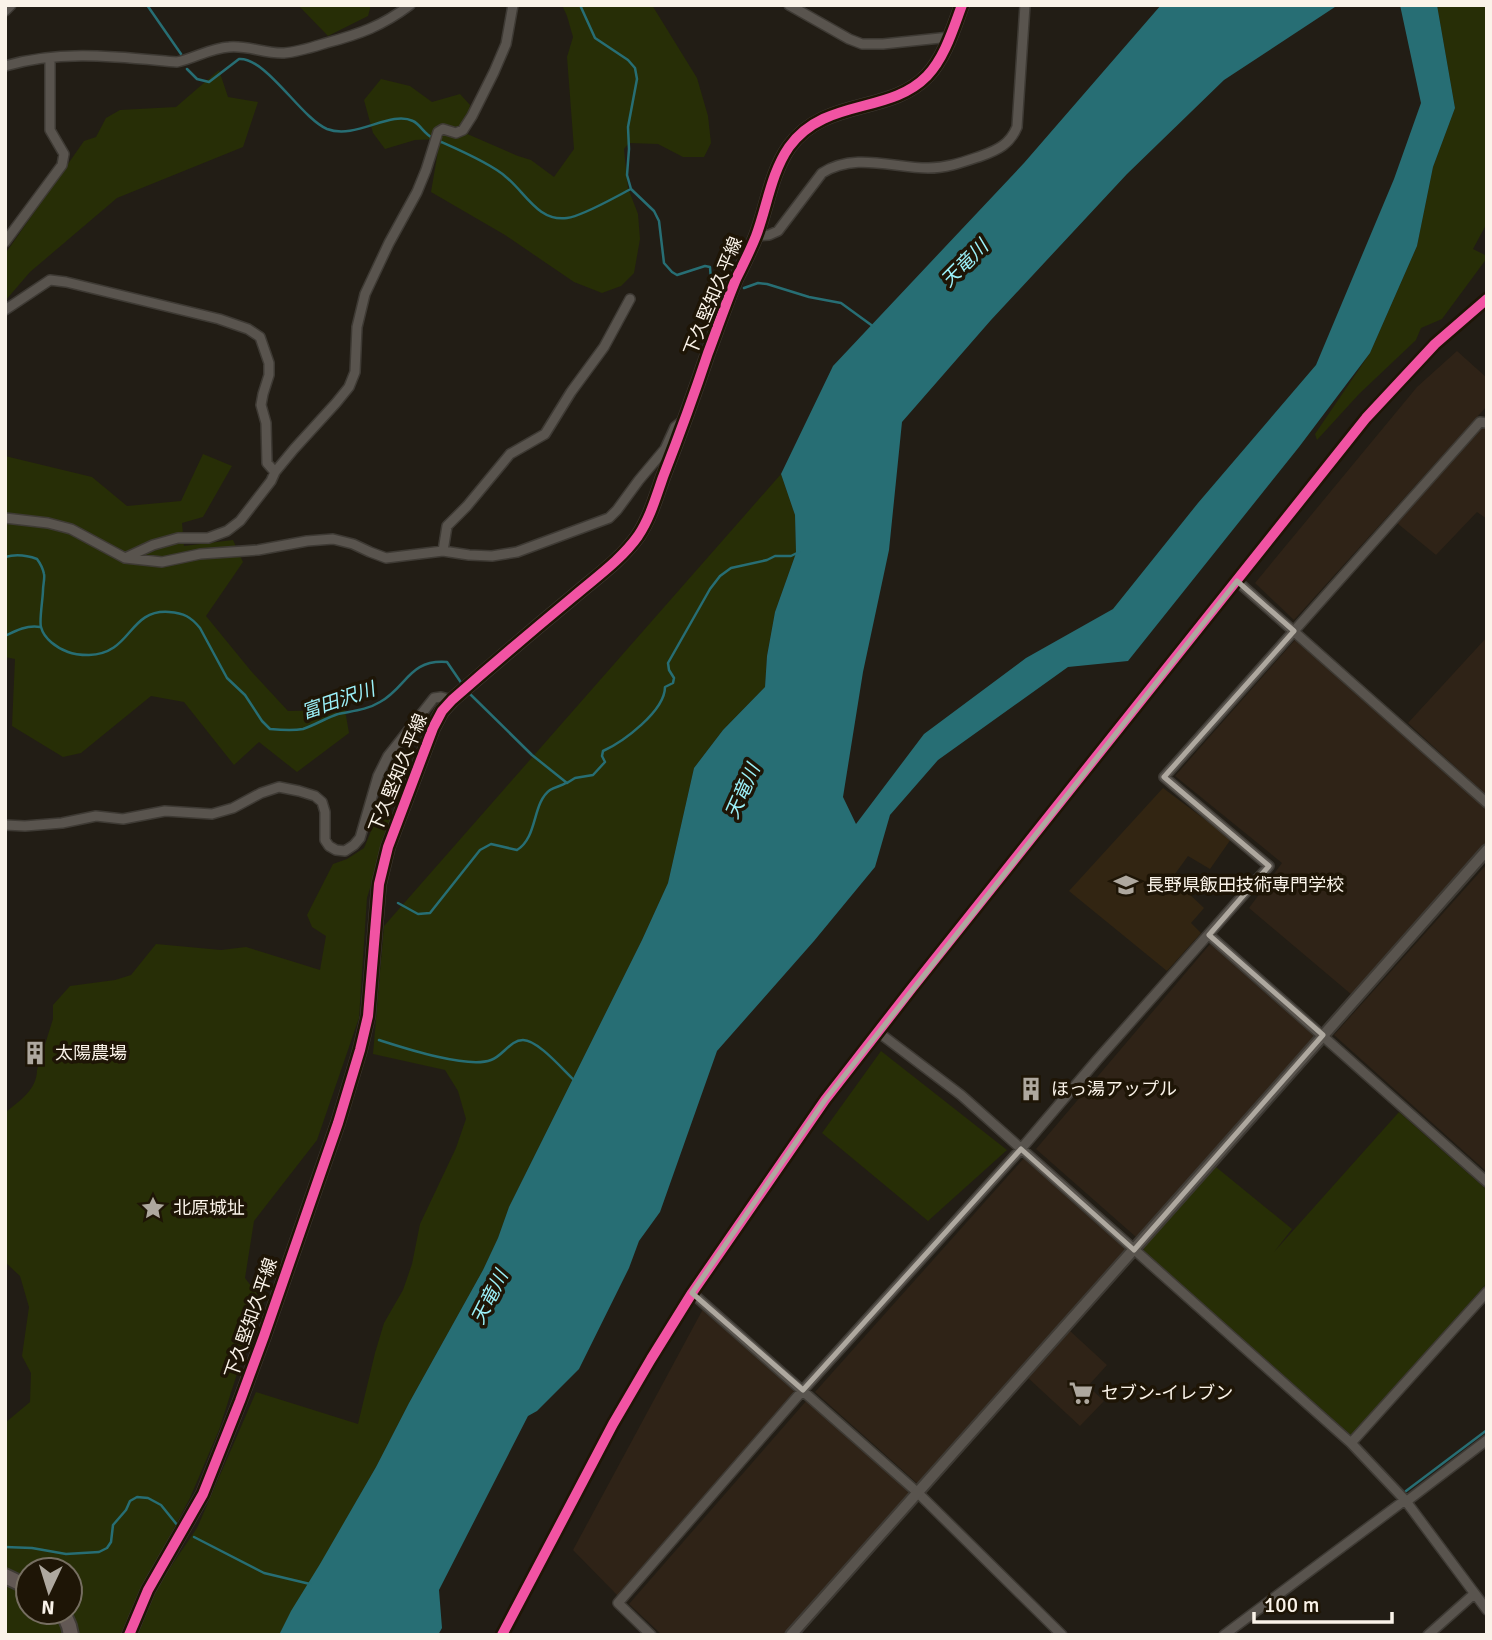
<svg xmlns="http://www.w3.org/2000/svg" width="1492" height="1640" font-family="Signika,'Noto Sans JP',sans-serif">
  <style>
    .commercial { fill: #2f2317 }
    .built { fill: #322512 }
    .green { fill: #272e06; fill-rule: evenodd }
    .water { fill: #276e74 }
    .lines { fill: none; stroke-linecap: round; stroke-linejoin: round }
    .stream { stroke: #276e74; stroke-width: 2.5 }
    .minor-casing { stroke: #3e3a34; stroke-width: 12 }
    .tertiary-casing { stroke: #3e3a34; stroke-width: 14 }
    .secondary-casing { stroke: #3e3a34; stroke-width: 16 }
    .primary-casing { stroke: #3e3a34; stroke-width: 18 }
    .minor { stroke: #59544e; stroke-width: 9 }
    .tertiary { stroke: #59544e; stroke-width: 10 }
    .secondary { stroke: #635c56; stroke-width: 12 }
    .primary { stroke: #625854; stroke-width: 14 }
    .cycleway-casing { stroke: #1e1506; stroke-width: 15 }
    .cycleway { stroke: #f153a3; stroke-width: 10 }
    .marked { fill: none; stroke: #aea89f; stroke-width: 5; stroke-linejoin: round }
    .labels { text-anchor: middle; stroke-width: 7; stroke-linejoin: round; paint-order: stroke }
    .street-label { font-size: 18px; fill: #faf3e9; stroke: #1e1506 }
    .poi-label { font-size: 18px; fill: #faf3e9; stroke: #1e1506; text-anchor: start }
    .water-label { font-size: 19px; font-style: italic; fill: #9cf2fa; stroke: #1e1506 }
  </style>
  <rect width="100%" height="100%" fill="#221d15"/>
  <path class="commercial" d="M 1457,351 L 1487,378 L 1487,406 L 1294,620 L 1255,583 L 1417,387 Z
    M 1484,426 L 1487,429 L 1487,519 L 1477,512 L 1436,555 L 1397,523 Z
    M 1487,637 L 1487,796 L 1408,723 Z
    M 1295,640 L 1487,809 L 1487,844 L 1352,995 L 1249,908 L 1282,863 L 1175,776 Z
    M 1487,864 L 1487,1172 L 1334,1035 Z
    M 1211,943 L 1316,1037 L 1136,1237 L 1036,1149 Z
    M 1025,1157 L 1126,1249 L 918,1484 L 815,1392 Z
    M 703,1309 L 798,1391 L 618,1596 L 573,1550 Z
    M 1069,1330 L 1107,1365 L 1088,1386 L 1104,1401 L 1080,1426 L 1026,1376 Z
    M 807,1400 L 910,1492 L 784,1635 L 662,1635 L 629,1604 Z"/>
  <path class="built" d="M 1163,788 L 1231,839 L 1210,869 L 1188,856 L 1172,878 L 1204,908 L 1191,923 L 1201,933 L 1167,971 L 1069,891 Z"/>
  <path class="green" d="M 298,5 L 371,5 L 368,16 L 328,36 Z
    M 562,5 L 652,5 L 697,78 L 708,116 L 711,143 L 704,157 L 683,157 L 658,144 L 629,143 L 624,149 L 628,188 L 638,214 L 640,239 L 634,273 L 621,286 L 602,293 L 574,282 L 505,235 L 431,192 L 440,139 L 415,140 L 385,149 L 373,133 L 364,100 L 381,79 L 410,86 L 432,102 L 460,94 L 470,105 L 465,133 L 518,156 L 531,160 L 554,177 L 574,149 L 567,57 L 573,37 L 567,16 Z
    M 1437,5 L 1487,5 L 1487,223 L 1473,249 L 1487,256 L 1487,258 L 1442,319 L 1421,328 L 1416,340 L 1359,394 L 1317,440 L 1315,434 L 1370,353 L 1417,246 L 1433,167 L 1455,108 Z
    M 219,70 L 228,97 L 258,102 L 243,147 L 117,198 L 30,272 L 5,301 L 5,254 L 84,141 L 96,137 L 106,118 L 120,110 L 176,107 Z
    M 203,454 L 232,466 L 203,517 L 182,523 L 184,546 L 233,540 L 243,562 L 206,616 L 251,671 L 288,711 L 345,710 L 349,733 L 297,772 L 259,742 L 234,765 L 184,702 L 151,696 L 81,753 L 63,757 L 12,726 L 15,659 L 5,657 L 5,456 L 92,477 L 127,506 L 181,501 Z
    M 781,474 L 795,515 L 796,553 L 775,612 L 767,655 L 765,687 L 723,730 L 694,768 L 668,883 L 642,940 L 509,1207 L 498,1238 L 483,1270 L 409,1403 L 376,1467 L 280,1635 L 5,1635 L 5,1423 L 30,1402 L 31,1373 L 22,1356 L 29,1307 L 20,1276 L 5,1262 L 5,1113 C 19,1101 37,1090 37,1070 L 53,1019 L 53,1005 L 70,986 L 115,980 L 131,975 L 156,944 L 221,950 L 246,947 L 320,970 L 326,936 L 312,927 L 307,915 L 333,864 L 347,859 L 364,848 L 378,814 L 391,818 L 367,898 L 359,1018 L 317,1140 L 254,1221 L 245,1278 L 261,1299 L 219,1430 L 190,1498 L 145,1583 L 147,1607 L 165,1575 L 197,1528 L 256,1392 L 358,1424 L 375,1353 L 384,1323 L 403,1290 L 412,1264 L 420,1224 L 456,1148 L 466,1119 L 458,1091 L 445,1070 L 373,1054 L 384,926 ZM 28,1570 L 70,1570 L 70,1612 L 28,1612 Z
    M 881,1051 L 1007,1150 L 928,1221 L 822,1133 Z
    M 1399,1112 L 1487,1190 L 1487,1283 L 1352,1436 L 1144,1252 L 1144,1245 L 1216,1167 L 1292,1229 L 1274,1252 Z"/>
  <path class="water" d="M 1161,5 L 1338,5 L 1224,80 L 1127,174 L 991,320 L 902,422 L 889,550 L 863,672 L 843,797 L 856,824 L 924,734 L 1026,658 L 1113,609 L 1198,503 L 1316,365 L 1394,179 L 1421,103 L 1400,5 L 1437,5 L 1455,108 L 1433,167 L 1417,246 L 1370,353 L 1299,447 L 1128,661 L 1068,667 L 938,760 L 890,815 L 875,867 L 814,941 L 717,1051 L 660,1212 L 639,1241 L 629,1268 L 579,1369 L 537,1411 L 528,1416 L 439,1590 L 442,1628 L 438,1635 L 279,1635 L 291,1611 L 320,1564 L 376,1467 L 409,1403 L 483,1270 L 498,1238 L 509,1207 L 642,940 L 668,883 L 694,768 L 723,730 L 765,687 L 767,656 L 775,612 L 796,553 L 795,515 L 781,474 L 833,366 L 1024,163 Z"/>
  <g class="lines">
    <path class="stream" d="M 147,5 L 181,54
      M 580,5 L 595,38 L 628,60 L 635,68 L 637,79 L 628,127 L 629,149 L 627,175 L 631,189 L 654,211 L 659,221 L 664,263 L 672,272 L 677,275 L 705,266 L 710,267 L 712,294 L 719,298 L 725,296
      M 187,69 L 197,79 L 209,82 L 239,59 C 266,57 301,118 327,129 C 356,140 390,110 413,121 C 420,124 424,134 433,138
      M 439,141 C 457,149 492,164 506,177 C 525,192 538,222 567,218 C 583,216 615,197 631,189
      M 744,288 L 758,283 L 767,284 L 809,297 L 841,303 L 874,327
      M 5,557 C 16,554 26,555 37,559 C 40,563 43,569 44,574 C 45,578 43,585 43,590 C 43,598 39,621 41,627 C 44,639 57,648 68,652 C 75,655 81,655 89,655 C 132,654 128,609 169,612 C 184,613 191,617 200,628 L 227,678 L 245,695 L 262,721 L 270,729 C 281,730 292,731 303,729 C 315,725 326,718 338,714 C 352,711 367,710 380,702 C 407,687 409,659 447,662 L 462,684
      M 5,636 C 17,630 27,625 40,627
      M 468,692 L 532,755 L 567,783 L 575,778 L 593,775 L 605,762 L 602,756 L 603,751 C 623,742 665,711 665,687 L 673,683 L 674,678 L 669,670 L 668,663 L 710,589 L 720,576 L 731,568 L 767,560 L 775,556 L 791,556 L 799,552
      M 398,903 L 418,914 L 430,913 L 480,850 L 491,844 L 517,850 C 538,837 532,803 550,790 C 555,787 561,786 566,783
      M 379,1040 C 404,1048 468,1069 491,1060 C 503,1056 510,1040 523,1040 C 538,1040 563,1070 574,1080
      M 1406,1491 L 1487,1430
      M 194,1537 L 264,1573 L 310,1584
      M 5,1547 L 32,1548 L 66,1554 L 99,1552 L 107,1548 L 111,1542 L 113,1525 L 126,1510 L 130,1501 L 137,1497 L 148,1498 L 161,1505 L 178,1526"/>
    <g class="minor-casing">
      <path id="minor" d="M 789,5 L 849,39 L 862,44 L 883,44 L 950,37
        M 5,11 L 11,5
        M 5,66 C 61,49 120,57 177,62 C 195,58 211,48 229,47 C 248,45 265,54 284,53 C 298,52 313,47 326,43 C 360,34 382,26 410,5
        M 756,236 L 769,235 L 778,231 L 822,173 C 855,152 893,168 928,168 C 947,168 963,162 981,156 C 998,150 1010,144 1017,127 L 1025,5
        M 5,242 L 62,165 L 64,154 L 50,130 L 50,58
        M 5,310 L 50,280 L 66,282 L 219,319 L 248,329 L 260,337 L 269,363 L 269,375 L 263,394 L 261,405 L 266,423 L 267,463 L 275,472
        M 5,518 L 48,523 L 71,529 L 125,558 L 162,562 L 200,554 L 258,550 L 307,541 L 333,539 L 353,544 L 370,552 L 386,558 L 443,551 L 469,555 L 492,556 L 517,552 L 609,518 L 617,510 L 639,480 L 665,449 L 675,427 L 685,419
        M 443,551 L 447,526 L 467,506 L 510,454 L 545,434 L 571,392 L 604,347 L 630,299
        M 125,558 L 153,545 L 178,538 L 208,538 L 227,531 L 240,521 L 271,481 L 275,472 L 294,449 L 336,403 L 349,387 L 355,372 L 357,327 L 365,294 L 389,243 L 417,192 L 426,170 L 438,132 L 443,129 L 456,133 L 463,130 L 472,116 L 494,72 L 506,44 L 513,5
        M 1237,581 L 1487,803
        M 5,825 L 25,826 L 62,823 L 96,816 L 123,819 L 165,811 L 212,814 L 233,808 L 261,793 L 279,787 L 299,791 L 315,796 L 322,802 L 325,812 L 325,840 L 329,846 L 336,850 L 345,851 L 354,845 L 360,838 L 378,776 L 388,756 L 434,698 L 441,697 L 452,700
        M 1209,935 L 1487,1182
        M 878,1032 L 961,1095 L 1351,1443 L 1405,1500 L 1487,1610
        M 692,1293 L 917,1492 L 1062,1635
        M 1351,1443 L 1487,1292
        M 1407,1501 L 1487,1440
        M 502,1635 L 613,1424 L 651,1359 L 692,1293 L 825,1100 L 912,988 L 1366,418 L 1435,344 L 1487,299
        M 651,1635 L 618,1603 L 803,1390 L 1021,1149 L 1097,1060 L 1269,866 L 1164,777 L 1480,422 L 1487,423
        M 1224,1635 L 1405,1500
        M 1428,1635 L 1474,1594"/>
    </g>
    <g class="tertiary-casing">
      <path id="tertiary" d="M 791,1635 L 1215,1158 L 1487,850"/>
    </g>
    <g class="secondary-casing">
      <path id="secondary" d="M 129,1635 L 148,1590 L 203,1494 L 240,1401 L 264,1336 L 338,1123 L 360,1050 L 368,1016 L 379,884 L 388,847 L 433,728 L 442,711 L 452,700 C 492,665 532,631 573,597 C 595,578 621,560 638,536 C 650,518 656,497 663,477 C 679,436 694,395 708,353 C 717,329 726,303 736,279 C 743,265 750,251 756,236 C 767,207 771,173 789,147 C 825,97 889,115 927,76 C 945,57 953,29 962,5"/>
    </g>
    <g class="primary-casing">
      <path id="primary" d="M 5,1576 L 28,1587
        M 63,1612 L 69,1626 L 71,1635"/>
    </g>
    <use href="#minor" class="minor"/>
    <use href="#tertiary" class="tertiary"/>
    <use href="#secondary" class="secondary"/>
    <use href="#primary" class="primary"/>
    <g class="cycleway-casing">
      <path id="cycleway" d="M 129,1635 L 148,1590 L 203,1494 L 240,1401 L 264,1336 L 338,1123 L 360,1050 L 368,1016 L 379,884 L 388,847 L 433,728 L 442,711 L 452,700 C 492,665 532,631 573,597 C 595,578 621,560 638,536 C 650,518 656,497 663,477 C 679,436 694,395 708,353 C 717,329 726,303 736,279 C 743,265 750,251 756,236 C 767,207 771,173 789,147 C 825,97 889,115 927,76 C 945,57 953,29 962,5
        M 502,1635 L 613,1424 L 651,1359 L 692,1293 L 825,1100 L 912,988 L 1366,418 L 1435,344 L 1487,299"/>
    </g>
    <use href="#cycleway" class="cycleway"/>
  </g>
  <path class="marked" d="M 1237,581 L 1294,631 L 1164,777 L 1269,866 L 1209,935 L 1323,1035 L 1134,1250 L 1021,1149 L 803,1390 L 692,1293 L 825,1100 Z"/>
  <defs>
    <g id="university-bare" transform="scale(1.89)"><path d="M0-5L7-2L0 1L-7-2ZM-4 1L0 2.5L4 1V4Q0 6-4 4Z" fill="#aea89f" stroke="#1e1506" stroke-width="2.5" paint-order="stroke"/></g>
    <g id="building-bare" transform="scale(1.89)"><path d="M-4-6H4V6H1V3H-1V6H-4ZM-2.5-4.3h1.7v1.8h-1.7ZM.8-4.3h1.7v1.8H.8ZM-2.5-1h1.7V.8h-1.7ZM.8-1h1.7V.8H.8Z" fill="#aea89f" stroke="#1e1506" stroke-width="2.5" paint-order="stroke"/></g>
    <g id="sight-bare" transform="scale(1.89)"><path d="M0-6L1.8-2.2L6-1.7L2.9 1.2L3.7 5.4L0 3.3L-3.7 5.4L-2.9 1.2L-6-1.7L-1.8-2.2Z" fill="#aea89f" stroke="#1e1506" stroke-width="2.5" paint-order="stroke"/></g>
    <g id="supermarket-bare" transform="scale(1.89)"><path d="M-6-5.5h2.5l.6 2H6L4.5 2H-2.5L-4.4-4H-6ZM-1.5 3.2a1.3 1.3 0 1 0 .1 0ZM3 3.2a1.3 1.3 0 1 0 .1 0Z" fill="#aea89f" stroke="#1e1506" stroke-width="2.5" paint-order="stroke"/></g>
  </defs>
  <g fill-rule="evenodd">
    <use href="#university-bare" x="1126" y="885"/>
    <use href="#building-bare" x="35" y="1053"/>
    <use href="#building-bare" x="1031" y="1089"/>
    <use href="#sight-bare" x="153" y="1208"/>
    <use href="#supermarket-bare" x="1081" y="1393"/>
  </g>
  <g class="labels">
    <g class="street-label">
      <text transform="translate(713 296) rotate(-68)" y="6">下久堅知久平線</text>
      <text transform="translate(398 773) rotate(-68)" y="6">下久堅知久平線</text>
      <text transform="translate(251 1318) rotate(-71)" y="6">下久堅知久平線</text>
    </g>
    <g class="poi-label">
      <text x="1146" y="891">長野県飯田技術専門学校</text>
      <text x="55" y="1059">太陽農場</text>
      <text x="1051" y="1095">ほっ湯アップル</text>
      <text x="173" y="1214">北原城址</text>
      <text x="1101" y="1399">セブン-イレブン</text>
    </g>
    <g class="water-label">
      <text transform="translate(964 263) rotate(-45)" y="7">天竜川</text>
      <text transform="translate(338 700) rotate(-19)" y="7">富田沢川</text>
      <text transform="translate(742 791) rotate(-66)" y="7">天竜川</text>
      <text transform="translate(489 1297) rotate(-63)" y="7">天竜川</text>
    </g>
  </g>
  <rect width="1492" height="1640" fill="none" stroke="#faf3e9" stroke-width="14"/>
  <g transform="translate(49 1591) rotate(184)"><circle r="33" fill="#1e1506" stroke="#766e61" stroke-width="2"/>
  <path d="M0-5L12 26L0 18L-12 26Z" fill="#aea89f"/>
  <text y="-10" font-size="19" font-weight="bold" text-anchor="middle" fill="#faf3e9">N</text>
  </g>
  <path d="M1254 1612v10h138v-10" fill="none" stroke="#faf3e9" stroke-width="3.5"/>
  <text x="1264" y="1612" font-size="21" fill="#faf3e9" stroke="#1e1506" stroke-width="5" paint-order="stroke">100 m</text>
</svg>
